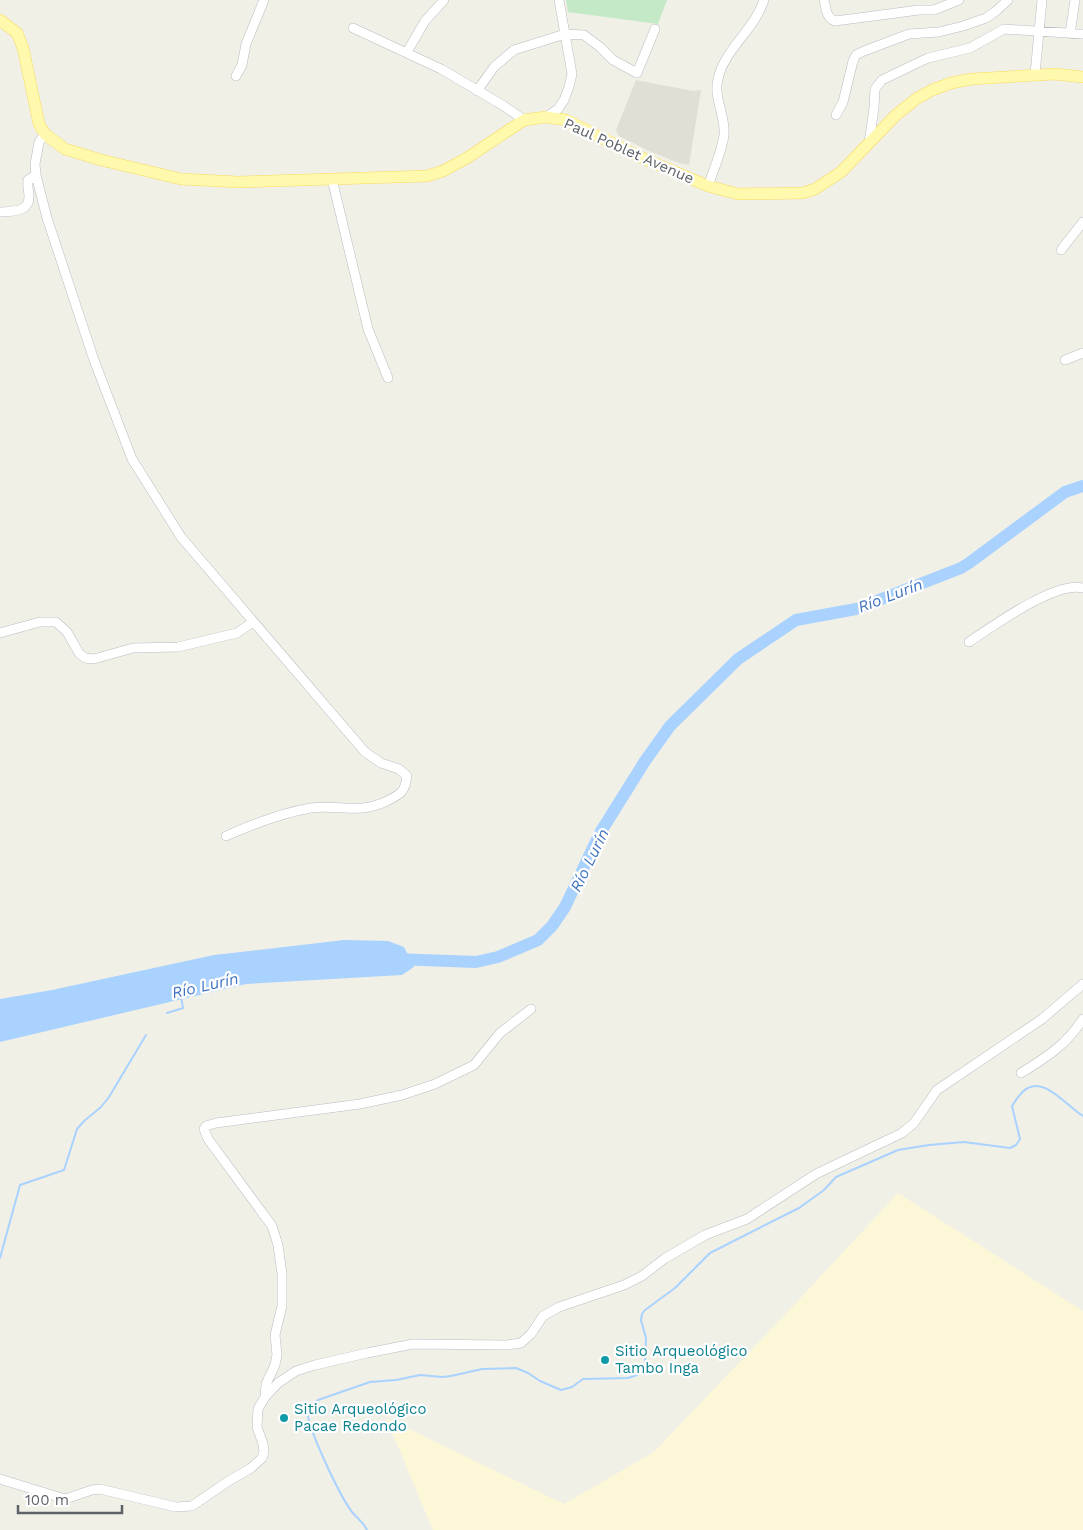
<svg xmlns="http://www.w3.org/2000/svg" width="1083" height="1530" font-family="'Work Sans',sans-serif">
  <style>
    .education { fill: #e1dfd5 }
    .green { fill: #c3e9c6 }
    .sand { fill: #fcf7d7 }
    .water { fill: #a9d2ff }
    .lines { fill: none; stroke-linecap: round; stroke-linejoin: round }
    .stream { stroke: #a9d2ff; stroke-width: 2 }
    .river { stroke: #a9d2ff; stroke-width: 12 }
    .minor-casing { stroke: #b9bcc1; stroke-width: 10 }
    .major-casing { stroke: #f8da59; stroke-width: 12 }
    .minor { stroke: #fff; stroke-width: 9 }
    .major { stroke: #fff9ae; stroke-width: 11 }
    .culture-dot { fill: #0f9aa8; stroke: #fff; stroke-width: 2 }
    .labels { text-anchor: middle; stroke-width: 4.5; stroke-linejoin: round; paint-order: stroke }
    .street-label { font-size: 15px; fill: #5e6268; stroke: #fff }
    .culture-label { font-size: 15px; fill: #0d838f; stroke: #fff; text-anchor: start }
    .water-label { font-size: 16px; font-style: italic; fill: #4174c1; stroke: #fff }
  </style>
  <rect width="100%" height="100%" fill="#f1f0e7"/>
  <path class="education" d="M 636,80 L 693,91 L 701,90 L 689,165 L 679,163 L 649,151 L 619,136 L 616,130 Z"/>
  <path class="green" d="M 566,0 L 667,0 L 658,24 L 568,12 Z"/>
  <path class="sand" d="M 898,1193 L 1083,1311 L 1083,1530 L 433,1530 L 386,1418 L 564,1504 L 654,1452 L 796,1303 Z"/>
  <path class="water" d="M 344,940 L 388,941 L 404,947 L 414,967 L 402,975 L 246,984 L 0,1042 L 0,999 L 52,990 L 214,955 Z"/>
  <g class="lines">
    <path class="stream" d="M 167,1013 L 183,1008 L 181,997
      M 0,1258 L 20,1185 L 64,1170 L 77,1129 L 84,1121 L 101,1107 L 109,1097 L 146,1035
      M 367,1530 C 363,1522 358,1519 352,1512 C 340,1496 306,1426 307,1408 L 318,1400 L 370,1382 L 396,1380 L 420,1375 L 442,1377 L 451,1376 L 482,1369 L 516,1368 L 528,1373 L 540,1381 L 561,1390 L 572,1387 L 583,1379 L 628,1378 L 637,1375 L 645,1365 L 646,1338 L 641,1320 L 642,1314 L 645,1310 L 675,1288 L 710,1253 L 799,1208 L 824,1190 L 836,1177 L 898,1150 L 929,1145 L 964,1142 L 1010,1148 L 1016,1145 L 1020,1139 L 1012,1106 C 1016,1100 1021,1091 1028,1088 C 1046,1078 1069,1108 1083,1116"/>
    <path class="river" d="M 395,959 L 476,962 L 498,957 L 538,940 L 552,926 L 565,907 L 600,833 L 645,761 L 670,726 L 738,659 L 796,620 L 856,609 L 961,568 L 969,563 L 1065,492 L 1083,486"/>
    <g class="minor-casing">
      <path id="minor" d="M 824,0 C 826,8 826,18 835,21 L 919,10 L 934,10 L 959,0
        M 353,28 L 441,69 L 504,106 L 524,120
        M 1070,34 L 1075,0
        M 407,52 L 425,21 L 444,0
        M 1035,74 L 1042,0
        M 236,76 L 242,65 L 246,44 L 264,0
        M 477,91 L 494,67 L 514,50 L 565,34 L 584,35 L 600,47 L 613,60 L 637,73 L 655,29
        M 836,115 L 843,102 L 853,61 L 856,55 L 864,51 L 909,34 L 939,32 L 963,26 L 986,18 L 996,11 L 1008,0
        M 546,117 L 558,109 L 564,100 L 569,87 L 572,74 L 559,0
        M 45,134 L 39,142 L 35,164 L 36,175 L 47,218 L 94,360 L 132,459 L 181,537 L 365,752 L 381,763 L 399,769 L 407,776 C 405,792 401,794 387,801 C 358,815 340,804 311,808 C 281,813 253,824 226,836
        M 869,143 L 874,108 L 875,89 L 882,80 L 909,67 L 928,58 L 970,48 L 1004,29 L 1083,34
        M 332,179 L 368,329 L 388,378
        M 708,186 C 713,171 722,151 724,135 C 726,116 713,98 718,79 C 724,50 755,29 764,0
        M 0,212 C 11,211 29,213 29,197 C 29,191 27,186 28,180 L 36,175
        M 1061,250 L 1083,222
        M 1065,360 L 1083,353
        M 0,633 L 40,622 L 56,622 L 67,632 L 79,653 L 85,658 L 94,659 L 133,648 L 178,647 L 237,633 L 253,622
        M 969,642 C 993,626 1055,581 1083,588
        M 1021,1073 C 1047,1057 1066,1045 1083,1019
        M 265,1397 L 266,1384 L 275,1365 L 277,1355 L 275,1335 L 282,1306 L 282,1274 L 278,1245 L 272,1226 L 208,1139 L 204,1129 L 206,1126 L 216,1123 L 360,1104 L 402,1095 L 435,1084 L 474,1065 L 500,1033 L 531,1009
        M 0,1479 L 65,1499 L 92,1490 L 100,1489 L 176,1507 L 192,1506 L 227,1482 L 251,1468 L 262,1458 L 264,1452 L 263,1444 L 257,1427 L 258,1409 L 265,1397 L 278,1383 L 296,1371 L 315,1365 L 367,1353 L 413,1344 L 507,1345 L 521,1343 L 531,1334 L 543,1316 L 559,1307 L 624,1285 L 642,1276 L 664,1259 L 705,1235 L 747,1219 L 816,1174 L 902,1133 L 914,1123 L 937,1090 L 1042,1019 L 1083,984"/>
    </g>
    <g class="major-casing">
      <path id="major" d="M 0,20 L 17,33 L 23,48 L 39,124 L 45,134 L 65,149 L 101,160 L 181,179 L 238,182 L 427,176 L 443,171 L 467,158 L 524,120 L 546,117 L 566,120 L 640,157 L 708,186 L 738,194 L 803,193 L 815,189 L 841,172 L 896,115 L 916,99 L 932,90 L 951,83 L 972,79 L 1055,74 L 1083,77"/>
    </g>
    <use href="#minor" class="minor"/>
    <use href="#major" class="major"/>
  </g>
  <g class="culture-dot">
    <circle cx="605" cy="1360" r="5"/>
    <circle cx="284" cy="1418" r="5"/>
  </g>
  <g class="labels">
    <g class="street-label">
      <text transform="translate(629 151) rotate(24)" y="5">Paul Poblet Avenue</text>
    </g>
    <g class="culture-label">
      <text x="615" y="1356">Sitio Arqueológico<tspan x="615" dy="17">Tambo Inga</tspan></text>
      <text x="294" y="1414">Sitio Arqueológico<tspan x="294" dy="17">Pacae Redondo</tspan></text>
    </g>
    <g class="water-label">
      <text transform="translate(890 595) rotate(-21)" y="6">Río Lurín</text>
      <text transform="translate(589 860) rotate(-64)" y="6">Río Lurín</text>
      <text transform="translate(205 985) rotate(-13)" y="6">Río Lurín</text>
    </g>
  </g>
  <path d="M18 1505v8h104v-8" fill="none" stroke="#5e6268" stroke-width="2.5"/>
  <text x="25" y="1505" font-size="15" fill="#5e6268" stroke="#ffffff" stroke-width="4" paint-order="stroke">100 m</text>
</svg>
